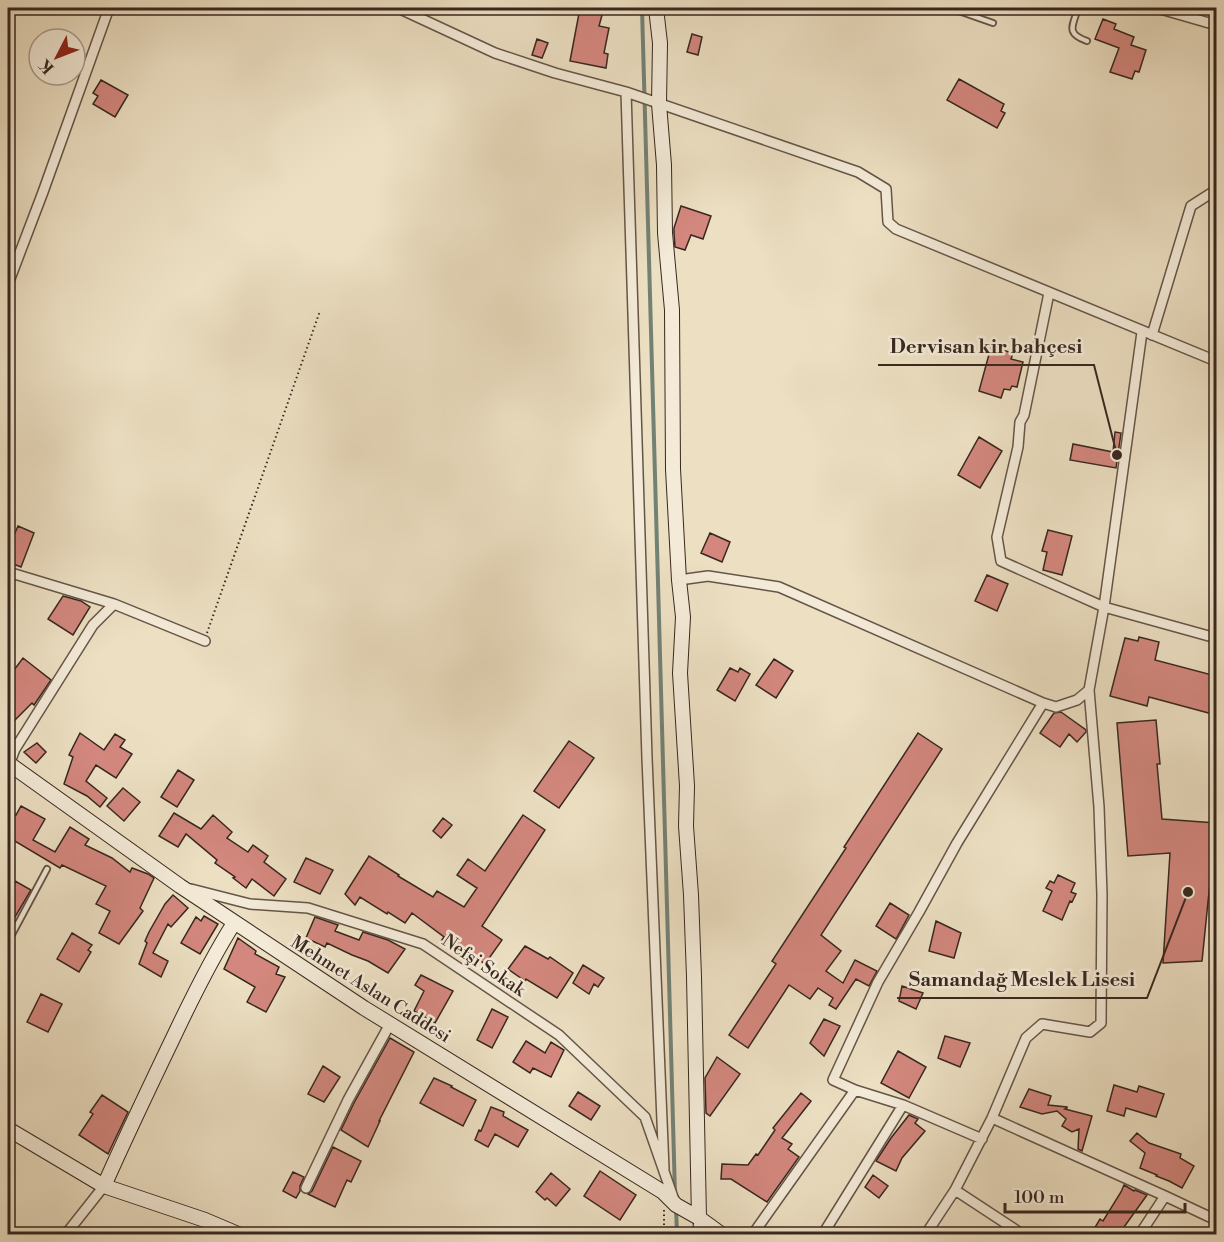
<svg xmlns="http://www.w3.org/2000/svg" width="1224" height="1242" font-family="'Libre Bodoni',serif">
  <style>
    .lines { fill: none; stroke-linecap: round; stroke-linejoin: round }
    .stream { stroke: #738175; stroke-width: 4 }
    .building { fill: #d3877e; stroke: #38271f; stroke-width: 1.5 }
    .lane-casing { stroke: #655548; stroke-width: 8 }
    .street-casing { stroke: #655548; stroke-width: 12 }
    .secondary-casing { stroke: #38271f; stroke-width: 16 }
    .path { stroke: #38271f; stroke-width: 2; stroke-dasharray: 1.5 3; stroke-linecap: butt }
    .lane { stroke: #f3ead7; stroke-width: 4.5 }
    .street { stroke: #f3ead7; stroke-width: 9 }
    .secondary { stroke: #f3ead7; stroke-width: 14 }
    .labels { text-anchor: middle; stroke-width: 5; stroke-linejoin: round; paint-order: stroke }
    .street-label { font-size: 18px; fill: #38271f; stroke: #f3ead7 }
    .leader { fill: none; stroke: #38271f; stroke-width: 2 }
    .callout-dot { fill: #38271f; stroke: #f3ead7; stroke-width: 2 }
    .callout-label { font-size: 20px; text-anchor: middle; font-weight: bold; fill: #38271f; stroke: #f3ead7; stroke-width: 5; stroke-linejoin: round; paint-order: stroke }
  </style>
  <rect width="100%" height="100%" fill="#ecdfc2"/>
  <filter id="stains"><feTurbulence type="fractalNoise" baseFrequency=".00333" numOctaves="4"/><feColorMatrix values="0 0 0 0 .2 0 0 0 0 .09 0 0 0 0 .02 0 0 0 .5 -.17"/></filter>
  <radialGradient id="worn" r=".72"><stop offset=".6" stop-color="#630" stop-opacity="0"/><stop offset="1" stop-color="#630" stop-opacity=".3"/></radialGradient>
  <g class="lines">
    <path class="stream" d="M 642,8 L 675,1194
      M 676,1208 L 677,1234"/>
  </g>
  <path class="building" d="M 580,8 L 604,8 L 599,26 L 609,28 L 604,53 L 608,54 L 606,68 L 570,61 Z
    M 1103,19 L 1116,24 L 1114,29 L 1134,37 L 1131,45 L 1146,50 L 1139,72 L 1135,71 L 1132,79 L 1110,72 L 1119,48 L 1095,39 Z
    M 692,34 L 702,37 L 698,55 L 687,52 Z
    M 537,39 L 548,43 L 542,58 L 532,55 Z
    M 959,79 L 1004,104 L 1001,111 L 1005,113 L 997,128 L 947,100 Z
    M 101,80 L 128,95 L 115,117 L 93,104 L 98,96 L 93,93 Z
    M 681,206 L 711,216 L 703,239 L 691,235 L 685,250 L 675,247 L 674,233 L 674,228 Z
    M 991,347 L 1013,353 L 1011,359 L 1023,362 L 1017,387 L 1012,386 L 1010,390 L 1004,389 L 1001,398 L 979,391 Z
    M 1115,432 L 1121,433 L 1116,468 L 1070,460 L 1073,444 L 1113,452 Z
    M 979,437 L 1002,451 L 980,488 L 958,475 Z
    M 18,526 L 34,533 L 21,567 L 8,562 L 8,530 L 15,533 Z
    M 1048,530 L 1072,536 L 1062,575 L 1043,570 L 1047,552 L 1042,551 Z
    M 710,533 L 730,542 L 722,562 L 701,553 Z
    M 987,575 L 1008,584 L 997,611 L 975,601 Z
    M 63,596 L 81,601 L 90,607 L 73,635 L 48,619 Z
    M 1139,637 L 1159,642 L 1155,660 L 1216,676 L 1216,715 L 1149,697 L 1147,706 L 1110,696 L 1125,638 L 1138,641 Z
    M 23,658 L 51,680 L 34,705 L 32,703 L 8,727 L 8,678 Z
    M 774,659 L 793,671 L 776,698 L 756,685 Z
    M 730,668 L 738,672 L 740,668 L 750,674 L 735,701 L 717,690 Z
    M 1061,712 L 1086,730 L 1086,732 L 1077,742 L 1069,734 L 1060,747 L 1040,733 L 1054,713 Z
    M 1156,720 L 1160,764 L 1157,764 L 1162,819 L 1216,823 L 1202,961 L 1163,963 L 1170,853 L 1128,856 L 1117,723 Z
    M 80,733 L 104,750 L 115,734 L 125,740 L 120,747 L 132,754 L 116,778 L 96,765 L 86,781 L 107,798 L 100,807 L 87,796 L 64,784 L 73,757 L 69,755 Z
    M 918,733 L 942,749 L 821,935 L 841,951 L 826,971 L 843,983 L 855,960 L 877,971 L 869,986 L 856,979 L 836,1009 L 829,1005 L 833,998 L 818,988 L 810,999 L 789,985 L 748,1048 L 729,1035 L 776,964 L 772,961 L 846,848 L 844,847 Z
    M 569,741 L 594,758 L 559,808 L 534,791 Z
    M 37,743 L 46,752 L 36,763 L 24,752 Z
    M 178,770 L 194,780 L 177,807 L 161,797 Z
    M 123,788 L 140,802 L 124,821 L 107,806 Z
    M 21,806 L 45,819 L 33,840 L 55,852 L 70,827 L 89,839 L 85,845 L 112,858 L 130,872 L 132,868 L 148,874 L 154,878 L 140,908 L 143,911 L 119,944 L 99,933 L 110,911 L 96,904 L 106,886 L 62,865 L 60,868 L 8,837 L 11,831 L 8,829 L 8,811 L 16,815 Z
    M 174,813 L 201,829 L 213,815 L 232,832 L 227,838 L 248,852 L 253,845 L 268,856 L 264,862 L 286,879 L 274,896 L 252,879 L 246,888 L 233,878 L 235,877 L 215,863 L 217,860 L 186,834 L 178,847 L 159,836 Z
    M 523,815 L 545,830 L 482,926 L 502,940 L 485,964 L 465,950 L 461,956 L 441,941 L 444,937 L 412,913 L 405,923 L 388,912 L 387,914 L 360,897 L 355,905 L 345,894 L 369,856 L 399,875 L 398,876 L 433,897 L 437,891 L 464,907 L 477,888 L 457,875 L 468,859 L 485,871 Z
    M 443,818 L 452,825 L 441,838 L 433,831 Z
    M 306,858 L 333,870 L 320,894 L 294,882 Z
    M 1058,875 L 1075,883 L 1071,892 L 1076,894 L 1072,902 L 1070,901 L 1062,920 L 1043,911 L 1052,891 L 1046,888 L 1050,881 L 1054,883 Z
    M 15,881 L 31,890 L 15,917 L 8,913 L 8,897 Z
    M 173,895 L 188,908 L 171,927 L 168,924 L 153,953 L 168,961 L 161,977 L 139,964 L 147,943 L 145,941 L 149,932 L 165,904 Z
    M 890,903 L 909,915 L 896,939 L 876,926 Z
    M 204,916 L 218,924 L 200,954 L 181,943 L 196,917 L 201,921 Z
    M 315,917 L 338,925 L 335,931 L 359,940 L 363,932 L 388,940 L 405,949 L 388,973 L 368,961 L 352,955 L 327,943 L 325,947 L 306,938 Z
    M 936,921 L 961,933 L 954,958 L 929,951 Z
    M 72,933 L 92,945 L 88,950 L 91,952 L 79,972 L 57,959 Z
    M 238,938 L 256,951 L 255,954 L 279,967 L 276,974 L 285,977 L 266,1012 L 247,1002 L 255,987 L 224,969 Z
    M 525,946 L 548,959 L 550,957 L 573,973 L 557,998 L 526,979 L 525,981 L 508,969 Z
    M 583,965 L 604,978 L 598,987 L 594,984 L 589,994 L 573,983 Z
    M 421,975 L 453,991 L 435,1023 L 414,1011 L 424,991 L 415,985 Z
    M 902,986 L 923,993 L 916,1009 L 899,1001 Z
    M 41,994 L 62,1004 L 48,1032 L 27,1022 Z
    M 492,1009 L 508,1017 L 492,1048 L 477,1040 Z
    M 824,1019 L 840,1026 L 824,1056 L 810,1043 Z
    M 945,1036 L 970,1043 L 960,1067 L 938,1058 Z
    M 390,1038 L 414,1052 L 379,1121 L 380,1121 L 368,1147 L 341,1130 L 354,1103 Z
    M 526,1041 L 545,1053 L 551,1042 L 564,1050 L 551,1077 L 533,1068 L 530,1073 L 513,1062 Z
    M 898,1051 L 926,1067 L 909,1098 L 881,1083 Z
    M 717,1057 L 740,1074 L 710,1116 L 706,1113 L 705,1078 Z
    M 323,1066 L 340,1077 L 324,1102 L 308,1094 Z
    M 434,1078 L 452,1086 L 451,1087 L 476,1100 L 463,1126 L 420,1103 Z
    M 1114,1085 L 1137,1092 L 1139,1086 L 1164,1094 L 1156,1117 L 1126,1108 L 1124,1116 L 1107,1111 Z
    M 1029,1089 L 1051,1096 L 1048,1105 L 1067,1107 L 1067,1108 L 1065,1109 L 1092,1116 L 1082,1151 L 1078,1149 L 1079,1129 L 1072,1132 L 1062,1126 L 1066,1119 L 1057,1111 L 1042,1114 L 1020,1107 Z
    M 578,1092 L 600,1106 L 591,1120 L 569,1106 Z
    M 801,1093 L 811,1101 L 782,1138 L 792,1144 L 788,1149 L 799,1157 L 767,1202 L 731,1179 L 721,1179 L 722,1164 L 748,1165 L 756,1154 L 758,1155 L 775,1130 L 773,1128 Z
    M 102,1095 L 128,1112 L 108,1154 L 79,1135 L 93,1114 L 90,1112 Z
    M 491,1107 L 504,1112 L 503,1116 L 528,1130 L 518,1147 L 495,1134 L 488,1147 L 475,1140 L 479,1130 L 481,1131 Z
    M 909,1115 L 918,1119 L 915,1123 L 925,1131 L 902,1158 L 896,1171 L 876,1161 L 891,1138 Z
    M 1137,1133 L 1149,1143 L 1181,1154 L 1180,1158 L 1194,1166 L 1182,1188 L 1169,1181 L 1156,1176 L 1157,1175 L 1140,1168 L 1145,1153 L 1130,1141 Z
    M 333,1147 L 361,1161 L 351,1182 L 347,1180 L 335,1207 L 308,1194 L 312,1191 Z
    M 600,1171 L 636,1195 L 620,1220 L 584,1196 Z
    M 293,1172 L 304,1177 L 300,1186 L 300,1191 L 296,1198 L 283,1191 Z
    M 551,1173 L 570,1189 L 556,1206 L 547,1198 L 545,1200 L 536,1192 Z
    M 873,1175 L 888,1186 L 879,1198 L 865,1187 Z
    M 1124,1185 L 1134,1191 L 1135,1190 L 1147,1195 L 1119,1234 L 1091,1234 L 1100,1219 L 1103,1221 L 1121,1192 Z"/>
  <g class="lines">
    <g class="lane-casing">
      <path id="lane" d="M 950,8 L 993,23
        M 1078,8 C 1073,26 1065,33 1087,41
        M 8,942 L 47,869"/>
    </g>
    <g class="street-casing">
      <path id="street" d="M 398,8 L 495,53 L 555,73 L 626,92 L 858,172 L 886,189 L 888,222 L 896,229 L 1216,361
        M 1157,8 L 1216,25
        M 626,92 L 647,758 L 664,1169
        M 8,284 L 43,192 L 109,8
        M 1049,293 L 1024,415 L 1020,422 L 1018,447 L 997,537 L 1001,561 L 1104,607 L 1216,638
        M 1152,335 L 1191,206 L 1216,190
        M 8,572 L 114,604 L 205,641
        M 679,580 L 708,576 L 779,587 L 1043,703
        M 1089,690 L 1104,607 L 1142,332
        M 9,765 L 15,749 L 93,625 L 114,604
        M 191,889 L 250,904 L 308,908 L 423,944 L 559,1035 L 645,1117 L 674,1200
        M 855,1090 L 833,1080 L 878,982 L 919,912 L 957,843 L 1043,703 L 1056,707 L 1077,700 L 1089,690 L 1099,807 L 1102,895 L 1101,1023 L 1090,1032 L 1042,1024 L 1026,1038 L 992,1118
        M 306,1188 L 348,1100 L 390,1024
        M 955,1190 L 992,1118 L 1165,1196
        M 66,1234 L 104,1186
        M 698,1234 L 699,1218
        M 753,1234 L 855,1090 L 903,1105 L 982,1139
        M 823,1234 L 903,1105
        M 926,1234 L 955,1190 L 1022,1234
        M 1140,1234 L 1165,1196 L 1216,1220"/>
    </g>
    <g class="secondary-casing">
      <path id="secondary" d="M 656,8 L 660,43 L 659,104 L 664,165 L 665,233 L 672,310 L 673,469 L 679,580 L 683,617 L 680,673 L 687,786 L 686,826 L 691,895 L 694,977 L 699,1218
        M 8,763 L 180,886 L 364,1008 L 663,1192 L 676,1205 L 699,1218 L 721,1234
        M 8,1129 L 104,1186 L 205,1220 L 238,1234
        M 104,1186 C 126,1136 150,1086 174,1036 C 192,998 211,959 234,923"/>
    </g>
    <path class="path" d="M 207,633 L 320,311
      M 664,1210 L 664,1234"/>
    <use href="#lane" class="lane"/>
    <use href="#street" class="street"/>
    <use href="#secondary" class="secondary"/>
  </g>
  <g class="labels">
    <g class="street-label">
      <text transform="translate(484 965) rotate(34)" y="6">Nefşi Sokak</text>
      <text transform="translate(371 989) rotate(32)" y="6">Mehmet Aslan Caddesi</text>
    </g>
  </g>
  <path class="leader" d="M1117 455L1094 365H878M1188 892L1147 998H897"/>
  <g class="callout-dot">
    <circle cx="1117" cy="455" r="6"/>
    <circle cx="1188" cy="892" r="6"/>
  </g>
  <g class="callout-label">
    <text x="986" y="353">Dervisan kir bahçesi</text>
    <text x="1022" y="986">Samandağ Meslek Lisesi</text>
  </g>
  <rect width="1224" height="1242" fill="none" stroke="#ecdfc2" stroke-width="30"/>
  <rect x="9" y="9" width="1206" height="1224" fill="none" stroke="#38271f" stroke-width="3"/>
  <rect x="15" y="15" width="1194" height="1212" fill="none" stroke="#38271f" stroke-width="1.5"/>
  <g transform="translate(57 57) rotate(228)"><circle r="28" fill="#f3ead7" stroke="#a89c8d" stroke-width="1.5"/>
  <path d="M0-4.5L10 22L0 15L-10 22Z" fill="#8f2418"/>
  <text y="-9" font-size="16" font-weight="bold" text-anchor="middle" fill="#38271f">K</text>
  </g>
  <path d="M1005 1203v9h180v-9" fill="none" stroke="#38271f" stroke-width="3"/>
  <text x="1014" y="1203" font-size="18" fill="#38271f" stroke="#f3ead7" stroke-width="4.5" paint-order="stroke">100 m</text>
  <rect width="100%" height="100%" filter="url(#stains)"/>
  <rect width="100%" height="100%" fill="url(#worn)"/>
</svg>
